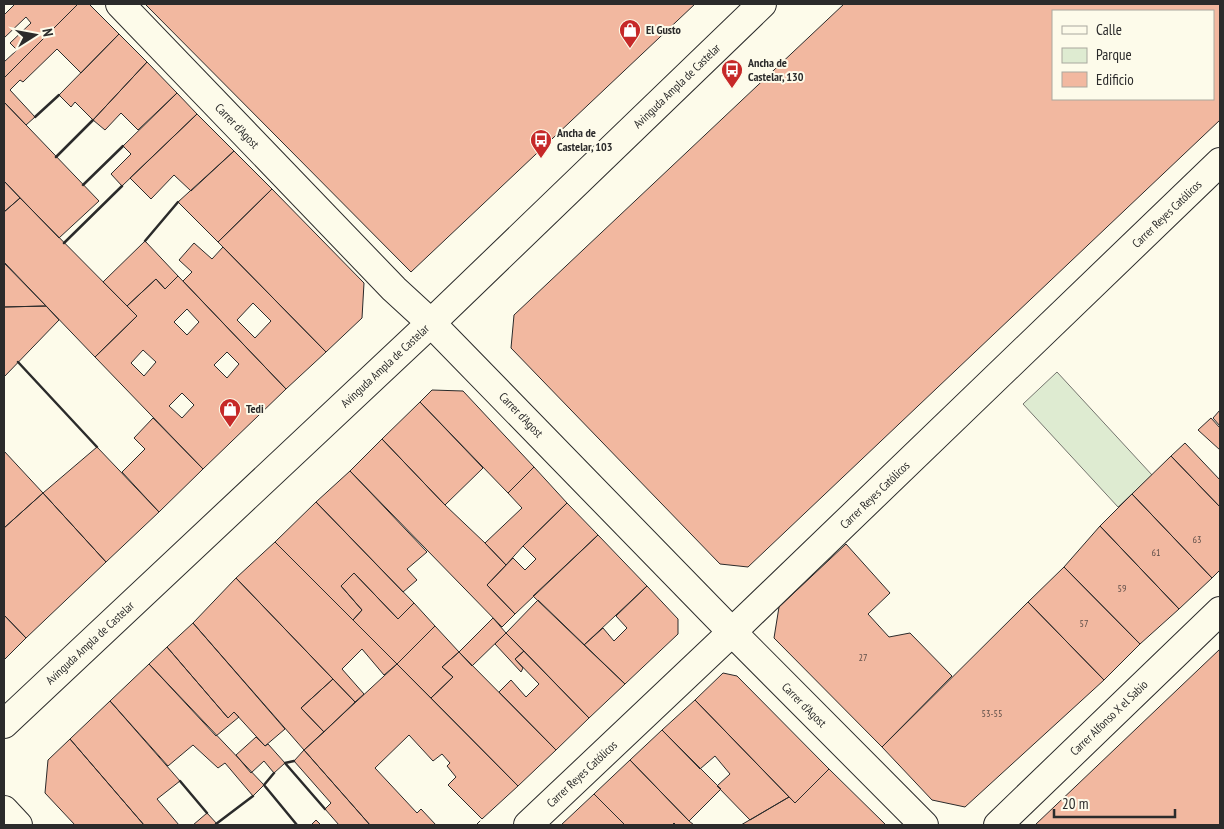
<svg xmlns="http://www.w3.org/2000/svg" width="1224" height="829" font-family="'PT Sans Narrow',sans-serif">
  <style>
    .green { fill: #deebd1; stroke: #74746e }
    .building { fill: #f2b8a0; stroke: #2b2b2b; fill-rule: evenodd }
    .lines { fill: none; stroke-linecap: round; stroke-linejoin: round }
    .minor-casing { stroke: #2b2b2b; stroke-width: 30 }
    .major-casing { stroke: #2b2b2b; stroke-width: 30 }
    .minor { stroke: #fdfbea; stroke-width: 28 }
    .major { stroke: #fdfbea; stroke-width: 28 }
    .fence { stroke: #2b2b2b; stroke-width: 1; stroke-dasharray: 6 2.5; stroke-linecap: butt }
    .wall { stroke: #2b2b2b; stroke-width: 2.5 }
    .labels { text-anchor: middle; stroke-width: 4; stroke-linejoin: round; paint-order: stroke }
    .number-label { font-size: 10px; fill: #5d4e48 }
    .poi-label { font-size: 12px; font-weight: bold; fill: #2b2b2b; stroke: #fdfbea; text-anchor: start }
    .street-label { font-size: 12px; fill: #2b2b2b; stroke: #fdfbea }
  </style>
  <rect width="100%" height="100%" fill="#fdfbea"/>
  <path class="green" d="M 1057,372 L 1152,475 L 1118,507 L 1023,404 Z"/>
  <path class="building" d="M 13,4 L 78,4 L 4,78 L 4,62 L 17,50 L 10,43 L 31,23 L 26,17 L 4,38 L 4,15 L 14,5 Z
    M 78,4 L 89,4 L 119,34 L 81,73 L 57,49 L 23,82 L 20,80 L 10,90 L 35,117 L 26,125 L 4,102 L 4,78 Z
    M 145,4 L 695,4 L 411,272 Z
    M 844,4 L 1220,4 L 1220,120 L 748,567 L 720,564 L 511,348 L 514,315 ZM 1053,11 L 1213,11 L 1213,99 L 1053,99 Z
    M 119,34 L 147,62 L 93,120 L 75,102 L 71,107 L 59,95 Z
    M 147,62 L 177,93 L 138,130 L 121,113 L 105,130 L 93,120 Z
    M 177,93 L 197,114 L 122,186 L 111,174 L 131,154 L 123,146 Z
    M 4,102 L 99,201 L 59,238 L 4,181 Z
    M 197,114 L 234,151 L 191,191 L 174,175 L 151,199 L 130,178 Z
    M 234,151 L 272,189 L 218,242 L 178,202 Z
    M 4,181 L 20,198 L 4,212 Z
    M 272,189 L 364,283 L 362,318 L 326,352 L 218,242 Z
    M 20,198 L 137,316 L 95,357 L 4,262 L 4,212 Z
    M 145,241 L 178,276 L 165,289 L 156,279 L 127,306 L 103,282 Z
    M 194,243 L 212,259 L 223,247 L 326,352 L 286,389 L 183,281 L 192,272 L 179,260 ZM 253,303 L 271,321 L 255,338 L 237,320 Z
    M 4,263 L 46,306 L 4,307 Z
    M 178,276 L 286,389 L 203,469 L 95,357 L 137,316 L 127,306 L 156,279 L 165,289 ZM 187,309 L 199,322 L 187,335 L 174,322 ZM 143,350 L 156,362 L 144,376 L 131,363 ZM 227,352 L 239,364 L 227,378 L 214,365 ZM 182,393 L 194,405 L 182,418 L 169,406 Z
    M 46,306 L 59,320 L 4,377 L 4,307 Z
    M 432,390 L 463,391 L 534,467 L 508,493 L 420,402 Z
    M 420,402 L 483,468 L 445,505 L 382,439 Z
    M 1220,410 L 1220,426 L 1213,418 Z
    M 153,418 L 203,469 L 159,512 L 122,472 L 145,449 L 134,438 Z
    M 1211,418 L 1220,428 L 1220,450 L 1198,430 Z
    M 382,439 L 445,505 L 485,543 L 506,565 L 487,585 L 515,614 L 502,627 L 350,471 Z
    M 1185,443 L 1220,480 L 1220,507 L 1171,456 Z
    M 97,447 L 159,512 L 106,562 L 43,493 Z
    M 4,451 L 43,493 L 4,528 Z
    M 1171,456 L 1220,507 L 1220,570 L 1212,578 L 1132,494 Z
    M 534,467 L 567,503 L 523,546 L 506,565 L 485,543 L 522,508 L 508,493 Z
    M 350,471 L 427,552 L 407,569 L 417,580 L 403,592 L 316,502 Z
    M 43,493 L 106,562 L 26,638 L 4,615 L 4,528 Z
    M 1132,494 L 1212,578 L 1179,609 L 1100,526 Z
    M 316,502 L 414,603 L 398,619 L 354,573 L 341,586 L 362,610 L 353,620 L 275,542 Z
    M 567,503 L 598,535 L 515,614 L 487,585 L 513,558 L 525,570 L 536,559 L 523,546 Z
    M 1100,526 L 1179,609 L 1140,644 L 1064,567 Z
    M 598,535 L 647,586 L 584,645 L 533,596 Z
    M 275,542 L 397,664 L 384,675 L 362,649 L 342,669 L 364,694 L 355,702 L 236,578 Z
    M 846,544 L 890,593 L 868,614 L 889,637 L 910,633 L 952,676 L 882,747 L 774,638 L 779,607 Z
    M 1064,567 L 1140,644 L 1104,680 L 1028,602 Z
    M 354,573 L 398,619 L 414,603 L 435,626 L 397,664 L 353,620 L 362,610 L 341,586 Z
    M 236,578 L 333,679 L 301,708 L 324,732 L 304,750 L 193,623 Z
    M 647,586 L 678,619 L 678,634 L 625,684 L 584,645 L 603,628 L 614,641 L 627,628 L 616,616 Z
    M 538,600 L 625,684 L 589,718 L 506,633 Z
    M 1028,602 L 1104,680 L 965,807 L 932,800 L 882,747 Z
    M 4,615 L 26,638 L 4,660 Z
    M 493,618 L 506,633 L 472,666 L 459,652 Z
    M 193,623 L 285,729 L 265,746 L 234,712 L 228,718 L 167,647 Z
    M 435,626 L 459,652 L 442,667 L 453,677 L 431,698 L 397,664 Z
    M 506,633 L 524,651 L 515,659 L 523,668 L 521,672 L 495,644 Z
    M 167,647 L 228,718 L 234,712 L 239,717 L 216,736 L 149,664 Z
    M 1220,649 L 1220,825 L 1035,825 Z
    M 524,651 L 589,718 L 556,750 L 499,692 L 511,680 L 526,697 L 539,684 L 515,659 Z
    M 459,652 L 556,750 L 518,786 L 431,698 L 453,677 L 442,667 Z
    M 149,664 L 264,785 L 253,796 L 225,763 L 218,768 L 193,745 L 168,766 L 110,701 Z
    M 397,664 L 518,786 L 482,819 L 448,785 L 456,777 L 447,766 L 450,763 L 442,754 L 433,761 L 409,735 L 375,768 L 417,813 L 421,809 L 436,825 L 370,825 L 304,750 Z
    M 723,673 L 737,676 L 829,769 L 795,803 L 695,700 Z
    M 333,679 L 355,702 L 324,732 L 301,708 Z
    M 695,700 L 789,797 L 750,820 L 717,786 L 730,774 L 715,756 L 700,769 L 662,730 Z
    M 110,701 L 180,781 L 157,799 L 179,825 L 144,825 L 70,739 Z
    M 662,730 L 721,789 L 689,821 L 630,760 Z
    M 256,737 L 265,746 L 268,744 L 285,763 L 274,773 L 264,761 L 251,773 L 236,755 Z
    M 70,739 L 144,825 L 75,825 L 45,793 L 48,760 Z
    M 304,750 L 370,825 L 339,825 L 325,809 L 331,803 L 294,761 Z
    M 630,760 L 689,821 L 694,825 L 676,825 L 674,823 L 672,825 L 625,825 L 594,794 Z
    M 829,769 L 886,825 L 741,825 L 789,797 L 795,803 Z
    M 594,794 L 625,825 L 561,825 Z
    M 207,813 L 218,825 L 193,825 Z
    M 316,820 L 321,825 L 311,825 Z"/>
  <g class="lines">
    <g class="minor-casing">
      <path id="minor" d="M 120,4 L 394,289 L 431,323 L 732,632 L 924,825
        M 4,810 L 18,825
        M 528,825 L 732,632 L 1220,162
        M 998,825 L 1220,611"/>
    </g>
    <g class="major-casing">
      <path id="major" d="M 4,724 L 431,323 L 762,4"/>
    </g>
    <use href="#minor" class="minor"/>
    <use href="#major" class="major"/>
    <path class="fence" d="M 476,825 L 482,819"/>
    <path class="wall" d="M 35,117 L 59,95
      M 56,157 L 93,120
      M 83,185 L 123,146
      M 145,241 L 178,202
      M 64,243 L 122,186
      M 18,362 L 97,447
      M 294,761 L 285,763 L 325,809
      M 274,773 L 264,785 L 297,825
      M 180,781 L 207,813
      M 216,824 L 253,796"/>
  </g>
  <defs>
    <g id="shop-pin" transform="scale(1.125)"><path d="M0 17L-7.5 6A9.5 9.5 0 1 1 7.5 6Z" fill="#c62828" stroke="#fdfbea"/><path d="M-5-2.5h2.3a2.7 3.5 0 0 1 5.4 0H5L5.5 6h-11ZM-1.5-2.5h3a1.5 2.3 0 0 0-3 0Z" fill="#fff"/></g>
    <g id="bus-pin" transform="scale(1.125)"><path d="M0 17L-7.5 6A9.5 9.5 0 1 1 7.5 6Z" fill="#c62828" stroke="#fdfbea"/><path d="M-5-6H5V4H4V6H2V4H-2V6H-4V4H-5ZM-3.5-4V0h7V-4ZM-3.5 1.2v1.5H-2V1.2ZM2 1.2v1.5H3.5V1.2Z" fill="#fff"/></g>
  </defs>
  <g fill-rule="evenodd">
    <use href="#shop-pin" x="630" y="30"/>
    <use href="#bus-pin" x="732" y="70"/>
    <use href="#bus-pin" x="541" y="140"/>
    <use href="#shop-pin" x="230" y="409"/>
  </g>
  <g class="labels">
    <g class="number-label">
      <text x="1197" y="543">63</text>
      <text x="1156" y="556">61</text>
      <text x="1122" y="592">59</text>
      <text x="1084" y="627">57</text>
      <text x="863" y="661">27</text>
      <text x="992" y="717">53-55</text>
    </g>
    <g class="poi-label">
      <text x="646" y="34">El Gusto</text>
      <text x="748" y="67">Ancha de<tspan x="748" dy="14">Castelar, 130</tspan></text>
      <text x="557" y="137">Ancha de<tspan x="557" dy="14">Castelar, 103</tspan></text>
      <text x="246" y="413">Tedi</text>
    </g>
    <g class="street-label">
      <text transform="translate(677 86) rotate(-44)" y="4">Avinguda Ampla de Castelar</text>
      <text transform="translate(237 126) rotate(46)" y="4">Carrer d'Agost</text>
      <text transform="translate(1167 214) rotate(-44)" y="4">Carrer Reyes Católicos</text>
      <text transform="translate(385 366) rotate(-43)" y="4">Avinguda Ampla de Castelar</text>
      <text transform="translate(521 415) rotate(46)" y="4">Carrer d'Agost</text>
      <text transform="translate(875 495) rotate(-44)" y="4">Carrer Reyes Católicos</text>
      <text transform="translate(90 643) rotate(-43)" y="4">Avinguda Ampla de Castelar</text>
      <text transform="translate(804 705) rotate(45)" y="4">Carrer d'Agost</text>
      <text transform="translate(1109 718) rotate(-44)" y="4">Carrer Alfonso X el Sabio</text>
      <text transform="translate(582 774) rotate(-43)" y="4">Carrer Reyes Católicos</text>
    </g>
  </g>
  <rect width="1224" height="829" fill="none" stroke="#2b2b2b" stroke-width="10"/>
  <rect x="1052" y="10" width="162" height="90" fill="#fdfbea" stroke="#a9a89e"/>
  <rect x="1062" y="26" width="25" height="8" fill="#fdfbea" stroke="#a9a89e"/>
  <text x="1096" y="35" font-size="15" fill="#2b2b2b">Calle</text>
  <rect x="1062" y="48" width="25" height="15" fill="#deebd1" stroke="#a9a89e"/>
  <text x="1096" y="60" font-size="15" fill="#2b2b2b">Parque</text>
  <rect x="1062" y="72" width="25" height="15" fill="#f2b8a0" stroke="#a9a89e"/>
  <text x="1096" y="85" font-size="15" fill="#2b2b2b">Edificio</text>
  <g transform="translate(35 35) rotate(79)" stroke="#fdfbea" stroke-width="4" paint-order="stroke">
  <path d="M0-4L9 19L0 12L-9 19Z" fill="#2b2b2b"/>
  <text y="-8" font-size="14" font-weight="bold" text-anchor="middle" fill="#2b2b2b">N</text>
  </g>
  <path d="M1054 809v8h121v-8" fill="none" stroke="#2b2b2b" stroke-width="2.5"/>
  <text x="1062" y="809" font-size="15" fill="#2b2b2b" stroke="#fdfbea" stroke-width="4" paint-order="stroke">20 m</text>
</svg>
